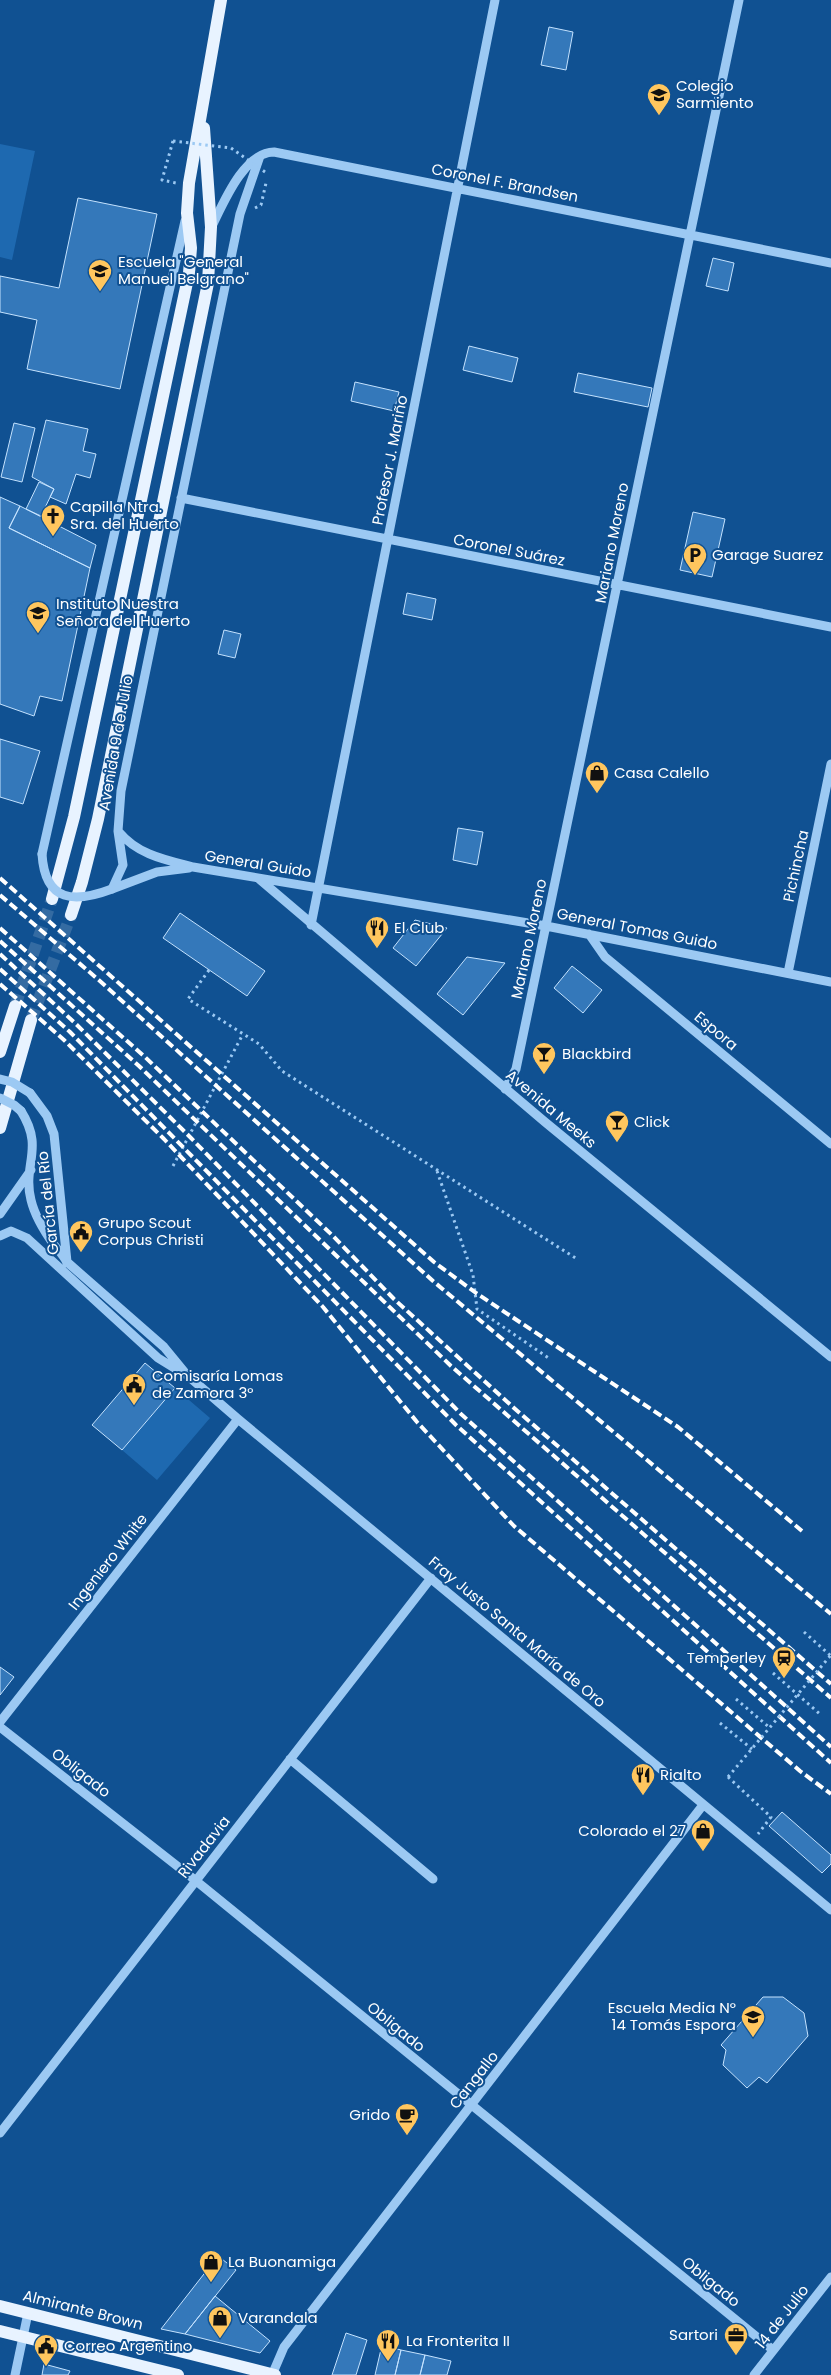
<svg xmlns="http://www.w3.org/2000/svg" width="831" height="2375" font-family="Poppins,sans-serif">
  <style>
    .green { fill: #1e69b0 }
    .building { fill: #3478ba; stroke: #c4e2fe }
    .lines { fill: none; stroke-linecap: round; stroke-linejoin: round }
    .major-tunnel { stroke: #346ba2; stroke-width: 12; stroke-dasharray: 12 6; stroke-linecap: butt }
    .path { stroke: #9cc9f3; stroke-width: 3; stroke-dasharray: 2.5 4; stroke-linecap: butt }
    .minor { stroke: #9cc9f3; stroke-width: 9 }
    .major { stroke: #e8f3ff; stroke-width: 12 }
    .rail { stroke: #fff; stroke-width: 4; stroke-dasharray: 9 4; stroke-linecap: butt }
    .path-bridge { stroke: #9cc9f3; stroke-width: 3; stroke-dasharray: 2.5 4; stroke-linecap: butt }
    .minor-bridge { stroke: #9cc9f3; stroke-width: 9 }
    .labels { text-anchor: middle; stroke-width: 4; stroke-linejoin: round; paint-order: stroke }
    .poi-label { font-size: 15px; fill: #fff; stroke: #105192; text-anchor: start }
    .street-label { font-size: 15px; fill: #fff; stroke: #105192 }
  </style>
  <rect width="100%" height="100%" fill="#105192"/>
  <path class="green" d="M 0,144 L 35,151 L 12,260 L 0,257 Z
    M 175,1388 L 210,1418 L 157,1480 L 122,1450 Z"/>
  <path class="building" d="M 549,27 L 573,32 L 566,70 L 541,65 Z
    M 78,198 L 157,214 L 120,389 L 27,369 L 37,320 L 0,312 L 0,276 L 59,288 Z
    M 713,258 L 734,263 L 728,291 L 706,286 Z
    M 469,346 L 518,358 L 512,382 L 463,370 Z
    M 578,373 L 652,388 L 648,407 L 574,392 Z
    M 355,382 L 399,392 L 394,411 L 351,401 Z
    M 46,420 L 88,429 L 83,451 L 96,454 L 90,478 L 76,474 L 66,504 L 50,497 L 54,489 L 32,477 Z
    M 14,423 L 35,428 L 22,482 L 1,477 Z
    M 39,482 L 54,489 L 41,516 L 26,509 Z
    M 0,497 L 20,506 L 9,528 L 90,568 L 62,701 L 40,696 L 34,716 L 0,704 Z
    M 20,506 L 96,545 L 90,568 L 9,528 Z
    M 693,512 L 725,519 L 712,577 L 680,570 Z
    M 407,593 L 436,599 L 432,620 L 403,614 Z
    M 224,630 L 241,634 L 235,658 L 218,654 Z
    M 0,739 L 40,751 L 23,804 L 0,797 Z
    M 458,828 L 483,832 L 477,865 L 453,860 Z
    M 180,913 L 265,971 L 247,996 L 163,938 Z
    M 415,920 L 447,928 L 416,966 L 393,948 Z
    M 467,957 L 505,963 L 463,1015 L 437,994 Z
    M 572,966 L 602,990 L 583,1013 L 554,988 Z
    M 145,1363 L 175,1388 L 122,1450 L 92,1425 Z
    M 0,1667 L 14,1677 L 0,1695 Z
    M 782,1812 L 831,1855 L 831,1864 L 822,1873 L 769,1826 Z
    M 763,1997 L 783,1997 L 804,2013 L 808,2036 L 767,2083 L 759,2077 L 747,2088 L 723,2065 L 726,2050 L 721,2045 Z
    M 218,2256 L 236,2270 L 185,2334 L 161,2329 Z
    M 215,2296 L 270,2341 L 260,2353 L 185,2334 Z
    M 346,2333 L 367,2340 L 356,2375 L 332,2375 Z
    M 382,2345 L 401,2350 L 395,2375 L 375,2375 Z
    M 401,2350 L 425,2355 L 420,2375 L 395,2375 Z
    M 425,2355 L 451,2361 L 447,2375 L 420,2375 Z
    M 44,2364 L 70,2371 L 68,2375 L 42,2375 Z"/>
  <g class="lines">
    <path class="major-tunnel" d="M 15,1006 L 52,899
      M 31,1020 L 71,915"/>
    <path class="path" d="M 173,141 L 162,180 L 176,183
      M 255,208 L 261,205 L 266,183
      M 209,970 L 188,999 L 259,1044 L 282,1071 L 577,1259
      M 173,1166 L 243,1034
      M 437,1171 L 473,1275 L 477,1309 L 550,1359
      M 804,1632 L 831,1656
      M 773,1673 L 821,1715
      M 736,1699 L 770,1728
      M 720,1723 L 752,1749
      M 728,1777 L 771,1817 L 758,1834"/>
    <path class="minor" d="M 212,226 C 223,204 244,152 274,152 L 831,263
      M 181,498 L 831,627
      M 119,832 C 138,855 166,860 193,867 L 546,926 L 831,982
      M 42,854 L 185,221
      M 258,878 L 545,1122 L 831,1357
      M 112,889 L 123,865 L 118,831 L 121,791 L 240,214 L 260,156
      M 112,889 L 157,872 L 189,868
      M 311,925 L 495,0
      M 589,934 L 605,957 L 831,1144
      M 788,973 L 831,764
      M 505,1089 L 516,1069 L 739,0
      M 30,1093 L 47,1116 L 54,1134 L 67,1262 L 164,1347 L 187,1375 L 238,1419 L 831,1910
      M 21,1111 C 45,1149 22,1164 31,1200 C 35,1217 44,1231 54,1245 C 59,1251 65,1257 67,1263
      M 0,1214 L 31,1170
      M 0,1236 L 11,1231 L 27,1238 L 158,1358 L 184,1374
      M 0,1722 L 238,1419
      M 0,1727 L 195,1880 L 773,2350
      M 290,1759 L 433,1879
      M 0,2133 L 431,1578
      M 15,2375 L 28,2313
      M 272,2375 L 284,2347 L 703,1805
      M 754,2375 L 831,2277"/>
    <path class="major" d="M 52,899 L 74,817 L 189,273 L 191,248 L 187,213 L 189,183 L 221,0
      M 71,915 L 82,882 L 98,819 L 208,283 L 211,227 L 204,128
      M 0,1052 L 15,1006
      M 0,1128 L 31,1020
      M 0,2306 L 275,2375
      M 0,2331 L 178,2375"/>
    <path class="rail" d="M 0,878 L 434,1262 L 476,1293 L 678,1427 L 802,1531
      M 0,895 L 101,982 L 433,1281 L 831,1614
      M 0,928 L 145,1057 L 332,1235 L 394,1299 L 514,1408 L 831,1684
      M 0,941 L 139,1066 L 451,1366 L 831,1698
      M 0,954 L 76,1024 L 189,1136 L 461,1414 L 831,1747
      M 0,969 L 70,1032 L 456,1425 L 831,1763
      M 0,984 L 64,1040 L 164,1139 L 323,1307 L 417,1422 L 514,1526 L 800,1771 L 831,1794"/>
    <path class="path-bridge" d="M 173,141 L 231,148 L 268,174
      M 728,1777 L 831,1655"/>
    <path class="minor-bridge" d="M 42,854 C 45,903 75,903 112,889
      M 0,1079 L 12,1082 L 30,1093
      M 0,1098 L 14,1105 L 21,1111"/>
  </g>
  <defs>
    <g id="university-pin" transform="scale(1.25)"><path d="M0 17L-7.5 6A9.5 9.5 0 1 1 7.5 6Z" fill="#ffc65e" stroke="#105192"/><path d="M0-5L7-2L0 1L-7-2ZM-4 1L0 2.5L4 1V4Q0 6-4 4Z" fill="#111"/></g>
    <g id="school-pin" transform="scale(1.25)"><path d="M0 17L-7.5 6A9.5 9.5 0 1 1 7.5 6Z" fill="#ffc65e" stroke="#105192"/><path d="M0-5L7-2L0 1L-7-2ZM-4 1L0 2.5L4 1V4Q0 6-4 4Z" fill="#111"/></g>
    <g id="church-pin" transform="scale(1.25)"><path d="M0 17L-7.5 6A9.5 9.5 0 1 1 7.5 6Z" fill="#ffc65e" stroke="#105192"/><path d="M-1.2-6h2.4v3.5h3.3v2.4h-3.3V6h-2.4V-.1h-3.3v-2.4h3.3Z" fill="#111"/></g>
    <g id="parking-pin" transform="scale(1.25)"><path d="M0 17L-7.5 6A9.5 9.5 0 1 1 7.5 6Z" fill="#ffc65e" stroke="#105192"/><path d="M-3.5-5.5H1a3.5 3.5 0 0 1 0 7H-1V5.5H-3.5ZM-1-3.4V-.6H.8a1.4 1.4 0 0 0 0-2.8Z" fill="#111"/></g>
    <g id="shop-pin" transform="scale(1.25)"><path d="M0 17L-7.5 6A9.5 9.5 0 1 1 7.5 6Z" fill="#ffc65e" stroke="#105192"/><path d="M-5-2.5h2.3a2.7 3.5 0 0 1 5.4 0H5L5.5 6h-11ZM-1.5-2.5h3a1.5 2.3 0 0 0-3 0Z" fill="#111"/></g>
    <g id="restaurant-pin" transform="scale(1.25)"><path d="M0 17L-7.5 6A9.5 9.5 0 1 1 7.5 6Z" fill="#ffc65e" stroke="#105192"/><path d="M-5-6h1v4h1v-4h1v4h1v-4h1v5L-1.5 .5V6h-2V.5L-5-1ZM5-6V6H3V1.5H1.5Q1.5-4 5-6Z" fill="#111"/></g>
    <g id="bar-pin" transform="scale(1.25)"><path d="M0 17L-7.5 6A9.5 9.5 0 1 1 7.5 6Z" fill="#ffc65e" stroke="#105192"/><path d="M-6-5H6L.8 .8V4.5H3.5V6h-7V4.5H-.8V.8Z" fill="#111"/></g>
    <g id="civic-pin" transform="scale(1.25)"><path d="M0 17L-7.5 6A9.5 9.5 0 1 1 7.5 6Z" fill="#ffc65e" stroke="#105192"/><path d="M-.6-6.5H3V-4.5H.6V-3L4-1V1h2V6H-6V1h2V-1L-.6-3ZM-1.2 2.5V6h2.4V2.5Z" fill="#111"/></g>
    <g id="station-pin" transform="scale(1.25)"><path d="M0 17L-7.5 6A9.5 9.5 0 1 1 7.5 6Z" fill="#ffc65e" stroke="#105192"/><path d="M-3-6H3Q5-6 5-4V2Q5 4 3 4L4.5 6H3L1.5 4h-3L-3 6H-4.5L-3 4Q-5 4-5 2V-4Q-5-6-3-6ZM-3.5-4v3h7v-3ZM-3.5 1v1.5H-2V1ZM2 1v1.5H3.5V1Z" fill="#111"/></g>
    <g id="cafe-pin" transform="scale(1.25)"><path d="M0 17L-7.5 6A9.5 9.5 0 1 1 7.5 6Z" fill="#ffc65e" stroke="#105192"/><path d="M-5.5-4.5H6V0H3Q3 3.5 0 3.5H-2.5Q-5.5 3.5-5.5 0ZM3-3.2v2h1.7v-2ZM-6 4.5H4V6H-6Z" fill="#111"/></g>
    <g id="office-pin" transform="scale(1.25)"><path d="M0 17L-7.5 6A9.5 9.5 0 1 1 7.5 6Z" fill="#ffc65e" stroke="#105192"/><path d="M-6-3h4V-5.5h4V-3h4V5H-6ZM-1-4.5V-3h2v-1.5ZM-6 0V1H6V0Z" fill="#111"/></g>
  </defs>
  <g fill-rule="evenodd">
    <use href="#university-pin" x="659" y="95"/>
    <use href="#school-pin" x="100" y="271"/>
    <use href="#church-pin" x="53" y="516"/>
    <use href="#parking-pin" x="695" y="555"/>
    <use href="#school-pin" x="38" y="613"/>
    <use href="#shop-pin" x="597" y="773"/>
    <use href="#restaurant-pin" x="377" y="928"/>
    <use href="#bar-pin" x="544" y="1054"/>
    <use href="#bar-pin" x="617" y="1122"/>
    <use href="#civic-pin" x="81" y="1232"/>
    <use href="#civic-pin" x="134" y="1385"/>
    <use href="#station-pin" x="784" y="1658"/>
    <use href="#restaurant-pin" x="643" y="1775"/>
    <use href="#shop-pin" x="703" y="1831"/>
    <use href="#university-pin" x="753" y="2017"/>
    <use href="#cafe-pin" x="407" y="2115"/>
    <use href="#shop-pin" x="211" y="2262"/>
    <use href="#shop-pin" x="220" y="2318"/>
    <use href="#office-pin" x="736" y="2335"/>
    <use href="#restaurant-pin" x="388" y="2341"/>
    <use href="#civic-pin" x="46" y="2346"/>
  </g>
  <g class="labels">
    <g class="poi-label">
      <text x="676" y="91">Colegio<tspan x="676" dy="17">Sarmiento</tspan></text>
      <text x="118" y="267">Escuela "General<tspan x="118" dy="17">Manuel Belgrano"</tspan></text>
      <text x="70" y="512">Capilla Ntra.<tspan x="70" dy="17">Sra. del Huerto</tspan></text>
      <text x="712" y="560">Garage Suarez</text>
      <text x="56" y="609">Instituto Nuestra<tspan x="56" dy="17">Señora del Huerto</tspan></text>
      <text x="614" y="778">Casa Calello</text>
      <text x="394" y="933">El Club</text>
      <text x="562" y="1059">Blackbird</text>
      <text x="634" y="1127">Click</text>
      <text x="98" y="1228">Grupo Scout<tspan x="98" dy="17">Corpus Christi</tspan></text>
      <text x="152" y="1381">Comisaría Lomas<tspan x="152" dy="17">de Zamora 3°</tspan></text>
      <text x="766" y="1663" text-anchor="end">Temperley</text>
      <text x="660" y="1780">Rialto</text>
      <text x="686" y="1836" text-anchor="end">Colorado el 27</text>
      <text x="736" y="2013" text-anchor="end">Escuela Media N°<tspan x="736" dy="17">14 Tomás Espora</tspan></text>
      <text x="390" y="2120" text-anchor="end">Grido</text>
      <text x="228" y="2267">La Buonamiga</text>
      <text x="238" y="2323">Varandala</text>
      <text x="718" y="2340" text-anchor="end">Sartori</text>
      <text x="406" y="2346">La Fronterita II</text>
      <text x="64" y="2351">Correo Argentino</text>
    </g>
    <g class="street-label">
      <text transform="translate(505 183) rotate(11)" y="5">Coronel F. Brandsen</text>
      <text transform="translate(390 460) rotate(-79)" y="5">Profesor J. Mariño</text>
      <text transform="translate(612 543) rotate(-79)" y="5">Mariano Moreno</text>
      <text transform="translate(509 550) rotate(11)" y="5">Coronel Suárez</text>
      <text transform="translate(116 743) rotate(-80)" y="5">Avenida 9 de Julio</text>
      <text transform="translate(258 864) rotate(9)" y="5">General Guido</text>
      <text transform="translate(796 866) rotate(-78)" y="5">Pichincha</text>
      <text transform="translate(637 929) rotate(11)" y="5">General Tomas Guido</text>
      <text transform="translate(529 939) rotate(-78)" y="5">Mariano Moreno</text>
      <text transform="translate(716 1031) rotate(40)" y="5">Espora</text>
      <text transform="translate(551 1109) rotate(40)" y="5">Avenida Meeks</text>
      <text transform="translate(48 1203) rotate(-96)" y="5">García del Río</text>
      <text transform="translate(108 1562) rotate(-52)" y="5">Ingeniero White</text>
      <text transform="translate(517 1632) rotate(40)" y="5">Fray Justo Santa María de Oro</text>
      <text transform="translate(81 1773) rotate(38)" y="5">Obligado</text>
      <text transform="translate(204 1847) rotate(-52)" y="5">Rivadavia</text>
      <text transform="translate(396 2027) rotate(39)" y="5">Obligado</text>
      <text transform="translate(474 2080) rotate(-52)" y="5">Cangallo</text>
      <text transform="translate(711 2282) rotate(39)" y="5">Obligado</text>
      <text transform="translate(83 2310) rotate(14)" y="5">Almirante Brown</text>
      <text transform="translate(782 2317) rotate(-52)" y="5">14 de Julio</text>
    </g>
  </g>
</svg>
